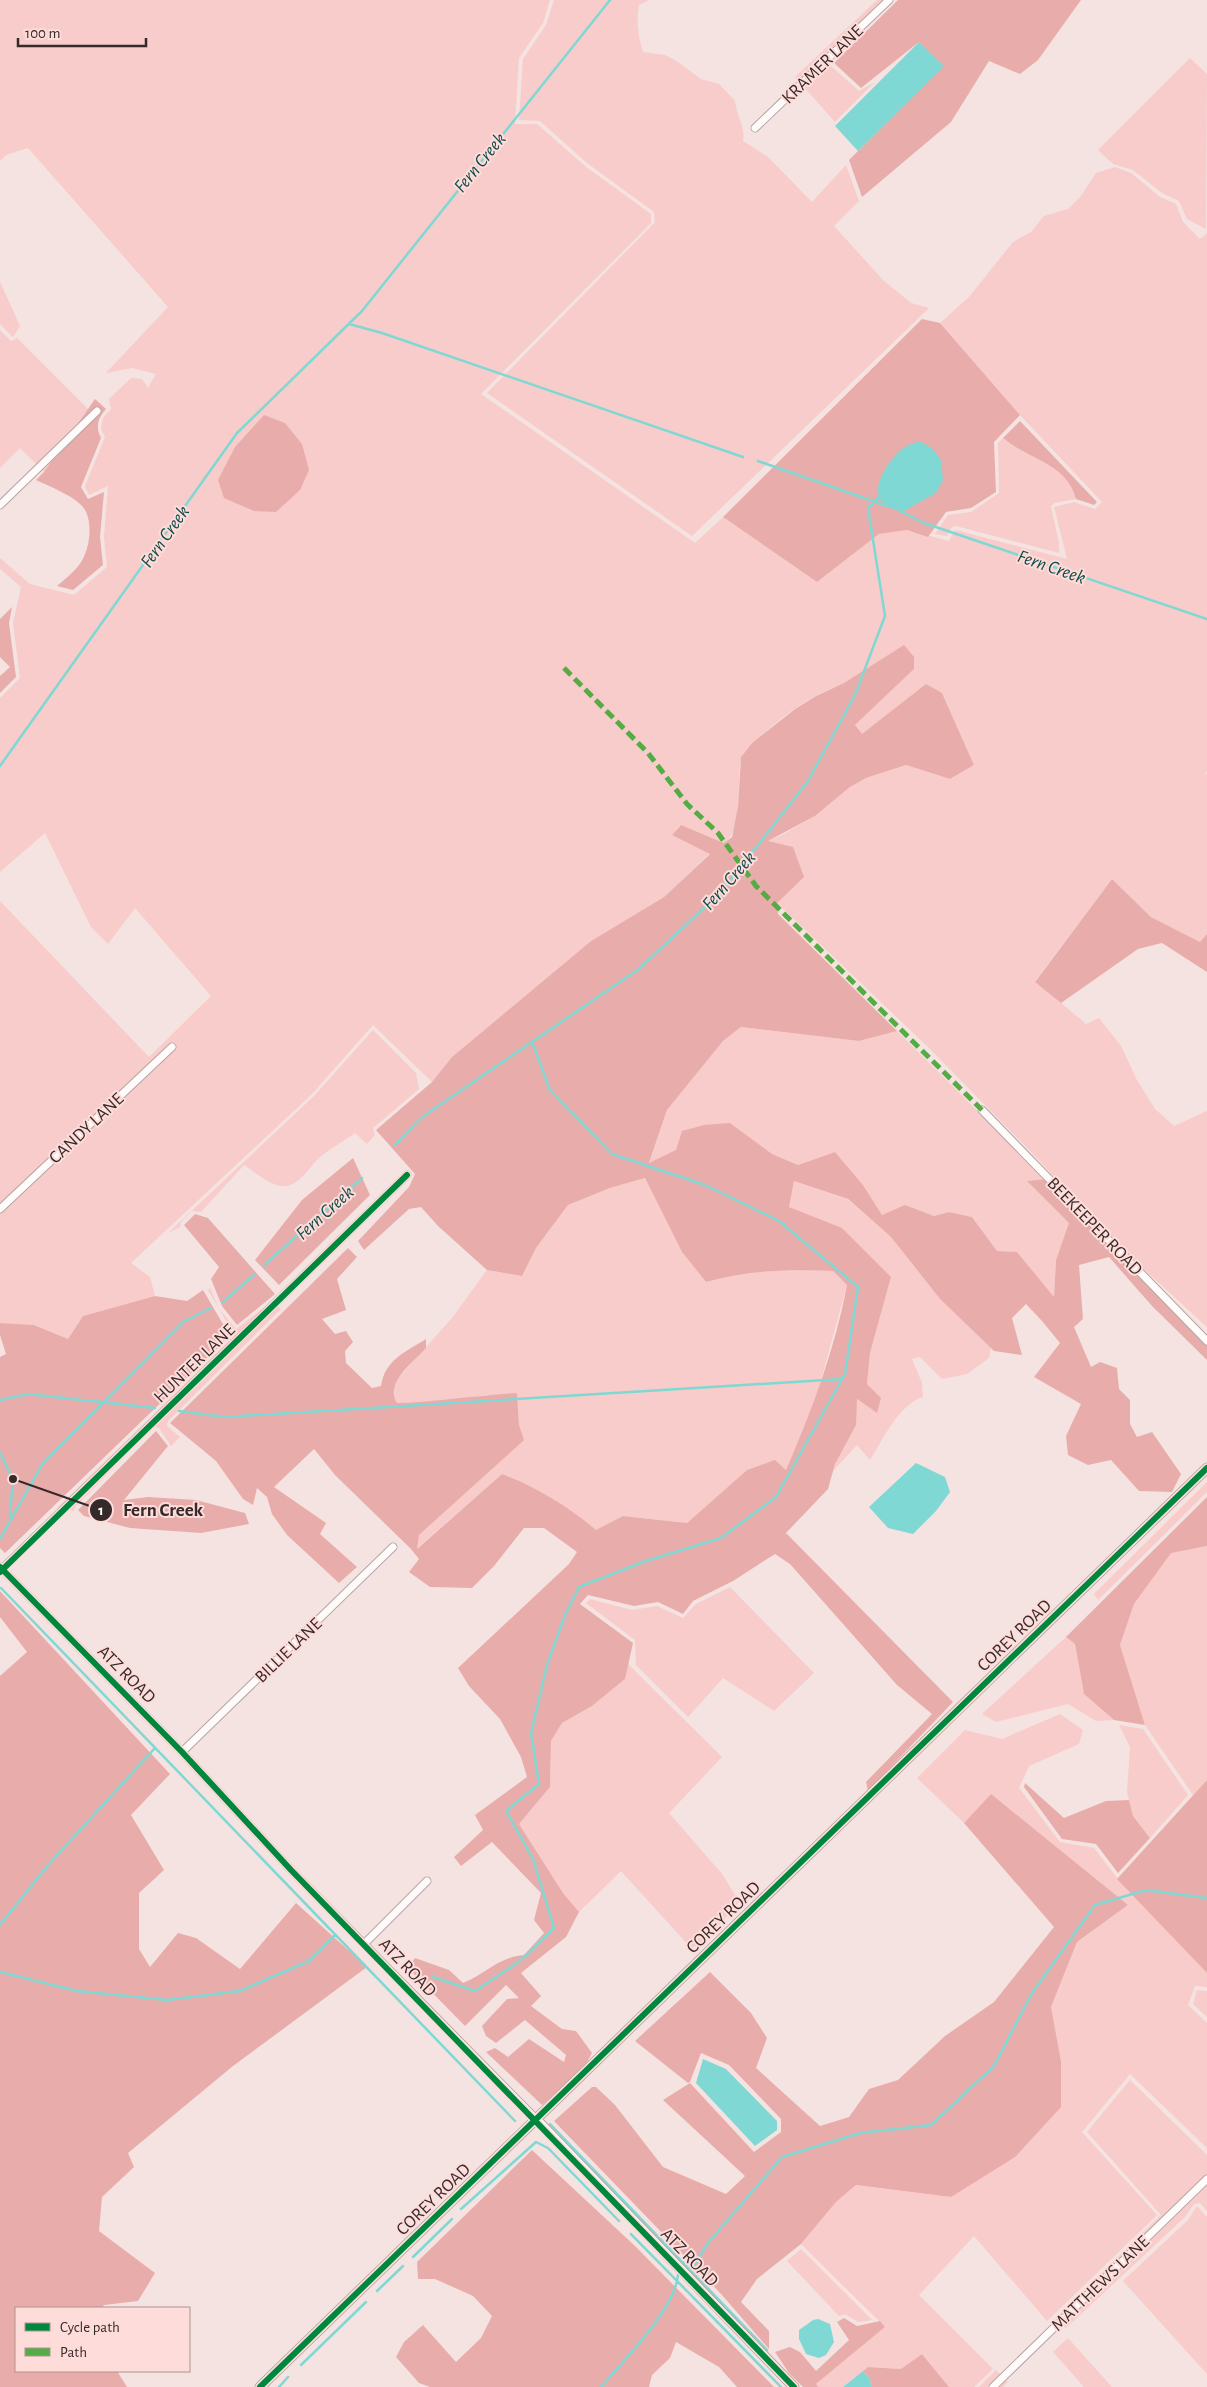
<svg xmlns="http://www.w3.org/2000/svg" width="1207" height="2387" font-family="'Alegreya Sans',sans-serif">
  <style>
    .green { fill: #f7ccca }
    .forest { fill: #e8adab }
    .water { fill: #7fd8d3 }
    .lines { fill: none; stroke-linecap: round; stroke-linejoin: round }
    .stream { stroke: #7fd8d3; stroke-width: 2.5 }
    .minor-casing { stroke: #b4a6a4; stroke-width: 9 }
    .tertiary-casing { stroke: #b4a6a4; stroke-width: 11 }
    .minor { stroke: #fefbfa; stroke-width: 7 }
    .tertiary { stroke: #fefbfa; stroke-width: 9 }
    .quiet { stroke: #55ab44; stroke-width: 5; stroke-dasharray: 10 5; stroke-linecap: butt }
    .cycleway-casing { stroke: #fddcd9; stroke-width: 9 }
    .cycleway { stroke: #00873e; stroke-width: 6 }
    .labels { text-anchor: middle; stroke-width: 4; stroke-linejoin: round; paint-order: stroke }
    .street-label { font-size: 18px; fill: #362929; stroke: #fddcd9 }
    .water-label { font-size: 19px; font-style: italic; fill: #0f4b48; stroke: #fddcd9 }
    .leader { fill: none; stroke: #362929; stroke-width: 2 }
    .callout-dot { fill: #362929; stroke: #fddcd9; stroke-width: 2 }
    .mark-label { font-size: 15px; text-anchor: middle; font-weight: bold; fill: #fff }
    .callout-label { font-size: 19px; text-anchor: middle; font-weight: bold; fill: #362929; stroke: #fddcd9; stroke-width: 4; stroke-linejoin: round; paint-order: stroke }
  </style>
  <rect width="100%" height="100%" fill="#f5e3e1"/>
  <path class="green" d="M 0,0 L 550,0 L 543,23 L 519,58 L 515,124 L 537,124 L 585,166 L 651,214 L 651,223 L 481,394 L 695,543 L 723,517 L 817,582 L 879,534 L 907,530 L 949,541 L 955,530 L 1067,559 L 1054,507 L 1074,502 L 1095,509 L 1102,502 L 1020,415 L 940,323 L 969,297 L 1013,242 L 1031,232 L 1044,216 L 1068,209 L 1081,196 L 1096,173 L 1115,167 L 1131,173 L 1160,197 L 1176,204 L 1183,222 L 1200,239 L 1207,233 L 1207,771 L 1205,773 L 1207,774 L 1207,934 L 1200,942 L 1151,917 L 1112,879 L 1035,981 L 1086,1024 L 1099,1018 L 1121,1046 L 1137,1080 L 1155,1109 L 1174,1126 L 1207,1111 L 1207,1327 L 1123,1250 L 1031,1152 L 929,1048 L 777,903 L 767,841 L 782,835 L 815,816 L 850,787 L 866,778 L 906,765 L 950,779 L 974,765 L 942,693 L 862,735 L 855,725 L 914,669 C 891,674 865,676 843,684 C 813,694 786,713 763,734 C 756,740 743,750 741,759 C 736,784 744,825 725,843 L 680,825 L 672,835 L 710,853 L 664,897 L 591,941 L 452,1057 L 432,1082 L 373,1025 L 312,1094 L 131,1263 L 150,1277 L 155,1296 L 83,1316 L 68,1339 L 34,1325 L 0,1323 L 0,901 L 149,1057 L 211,996 L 135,908 L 108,944 L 91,927 L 45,833 L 0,872 L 0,698 L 20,678 L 13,623 L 21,587 L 0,569 L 0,558 L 30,584 L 74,595 L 107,567 L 104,537 L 108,486 L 89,495 L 85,486 L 105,437 L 101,429 L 103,418 L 111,409 L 109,399 L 131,378 L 142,379 L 148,388 L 156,374 L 132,368 L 106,373 L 168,307 L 28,148 L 6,155 L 0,161 Z
    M 554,0 L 649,0 L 639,5 C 636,22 638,35 643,52 L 665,55 L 675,60 L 701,79 L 719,84 L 735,101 C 736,114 746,129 743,141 L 768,157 L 812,202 L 846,165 L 859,201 L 834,226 L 883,280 L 911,303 L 929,308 L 692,536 L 487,393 L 655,222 L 654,212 L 587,163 L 540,121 L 519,120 L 523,59 L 546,25 Z
    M 877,0 L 893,0 L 830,62 L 831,66 L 859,91 L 875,82 L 835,122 L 795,77 Z
    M 1190,58 L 1207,74 L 1206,229 L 1187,219 L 1179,201 L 1162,193 L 1133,170 L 1113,164 L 1098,150 Z
    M 0,282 L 20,326 L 13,337 L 0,324 Z
    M 0,330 L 11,341 L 17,338 L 88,409 L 44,472 L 20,448 L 0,468 Z
    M 1003,438 C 1027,459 1067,463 1076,499 L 1054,503 L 1051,506 L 1059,543 L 1059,553 L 956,526 L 952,527 L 947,536 L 935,534 L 948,515 L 971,512 L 999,493 L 998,443 Z
    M 741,1027 L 859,1041 L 897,1031 L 1046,1179 L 1028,1181 L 1070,1223 L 1056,1260 L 1054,1298 L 1017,1252 L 997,1251 L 972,1217 L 949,1212 L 934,1216 L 905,1206 L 882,1215 L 863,1185 L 835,1152 L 798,1165 L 772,1154 L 730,1123 L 649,1164 L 667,1110 L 723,1041 Z
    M 373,1030 L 416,1073 L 419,1089 L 373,1128 L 375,1135 L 367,1144 L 355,1133 C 344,1141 331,1148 320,1157 C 309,1167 299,1188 281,1186 C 268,1184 255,1172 244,1165 L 201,1212 L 192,1211 L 181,1222 L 180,1227 L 168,1233 L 314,1096 Z
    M 645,1178 L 682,1252 L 706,1282 C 747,1270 791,1269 833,1271 L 847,1285 L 815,1402 L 786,1471 L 747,1470 L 687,1523 L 623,1516 L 596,1531 C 569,1507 536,1487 502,1474 L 416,1549 L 419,1535 L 523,1440 L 519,1425 L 517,1394 L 487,1395 L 435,1402 L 397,1403 L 393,1397 L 394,1383 L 452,1318 L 487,1270 L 522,1276 L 536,1248 L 568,1205 L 610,1188 Z
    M 794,1181 L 847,1199 L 891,1237 L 940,1299 L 991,1348 L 989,1358 L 967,1374 L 942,1379 L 920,1357 L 912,1359 L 922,1383 L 923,1397 C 898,1405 884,1438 870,1460 L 857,1445 L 833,1471 L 857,1399 L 877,1413 L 880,1398 L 867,1384 L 870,1353 L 891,1277 L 789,1207 Z
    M 210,1288 L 219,1309 L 236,1329 L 273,1301 L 281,1309 L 168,1421 L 167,1426 L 180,1437 L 171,1446 L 159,1428 L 154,1427 L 75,1507 L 74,1511 L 57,1508 L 233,1337 L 233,1333 L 208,1290 Z
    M 1207,1482 L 1207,1492 L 1098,1600 L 1094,1594 Z
    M 1207,1546 L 1207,1780 L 1193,1795 L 1145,1725 L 1120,1645 L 1134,1604 L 1171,1552 Z
    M 730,1587 L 814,1673 L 774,1711 L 723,1678 L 688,1717 L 636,1665 L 635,1640 L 586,1603 L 590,1599 L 632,1610 L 657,1606 L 683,1618 L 696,1604 Z
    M 1066,1637 L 1075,1644 L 1084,1694 L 1114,1720 L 1096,1721 L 1068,1704 L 996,1722 L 982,1714 Z
    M 628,1664 L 722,1757 L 669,1813 L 723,1875 L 739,1902 L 703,1943 L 691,1948 L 621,1871 L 579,1912 L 563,1893 L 519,1824 L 550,1787 L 551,1741 L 562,1723 L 592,1706 L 625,1679 Z
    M 1060,1714 L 1083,1730 L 1079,1744 L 1029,1766 L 1019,1788 L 1060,1842 L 1094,1848 L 1118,1879 L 1207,1973 L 1207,1987 L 1195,1986 L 1188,2005 L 1207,2023 L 1207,2148 L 1130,2074 L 1082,2132 L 1157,2215 L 1047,2321 L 974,2236 L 919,2295 L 993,2369 L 974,2387 L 949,2387 L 922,2354 L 901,2369 L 868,2367 L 843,2387 L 818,2387 L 815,2385 L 885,2327 L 801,2244 L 836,2202 L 856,2185 L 951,2197 L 1061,2061 L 1051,2007 L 1077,1942 L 1128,1905 L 991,1795 L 964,1823 L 917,1778 L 965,1730 L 1002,1739 Z
    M 1119,1725 L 1143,1729 L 1188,1795 L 1150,1838 L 1133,1816 L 1127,1792 L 1130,1747 Z
    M 1197,1990 L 1207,1991 L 1207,2017 L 1193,2004 Z
    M 1130,2080 L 1207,2155 L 1207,2211 L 1200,2203 L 1194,2204 L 1185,2217 L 1066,2328 L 1056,2318 L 1161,2215 L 1087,2132 Z
    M 1197,2206 L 1207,2217 L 1207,2374 L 1123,2281 L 1188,2220 Z
    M 801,2249 L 872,2320 L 858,2322 L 845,2314 L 839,2316 L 787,2261 Z
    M 1068,2338 L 1112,2387 L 1084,2387 L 1053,2352 Z
    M 996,2370 L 1008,2382 L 1003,2387 L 979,2387 Z"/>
  <path class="forest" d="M 898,0 L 1081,0 L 1038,60 L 1020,74 L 989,61 L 951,122 L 862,197 L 849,160 L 943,66 L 919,42 L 861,88 L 834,63 Z
    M 922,319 L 940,323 L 1020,415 L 994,442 L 996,492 L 971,508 L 946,512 L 928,537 L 907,530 L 879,534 L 817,582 L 723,517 Z
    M 95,399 L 106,409 C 98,418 95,427 101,438 L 81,487 L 88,499 L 104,492 L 100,537 L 103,565 L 73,590 L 57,586 C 64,580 73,573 79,565 C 90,551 94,521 83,507 C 74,496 49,486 36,480 L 44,472 Z
    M 264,415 L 285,423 L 302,444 L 309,470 L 300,490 L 276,512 L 254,511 L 224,498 L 218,480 L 235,447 Z
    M 1020,421 L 1097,502 L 1094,505 L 1076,499 C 1067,463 1027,459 1003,438 Z
    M 12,607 L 9,623 L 16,677 L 0,693 L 0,676 L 10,667 L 0,657 L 0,619 Z
    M 904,645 L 914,657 L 914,669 L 855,725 L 862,734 L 926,684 L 942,693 L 974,765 L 950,779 L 906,765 L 866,778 L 850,787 L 815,816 L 768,841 L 793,847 L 804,877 L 777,903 L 778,914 L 897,1031 L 859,1041 L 741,1027 L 723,1041 L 667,1110 L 649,1163 L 676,1150 L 682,1131 L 704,1125 L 730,1123 L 772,1154 L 798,1165 L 835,1152 L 863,1185 L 882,1215 L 905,1205 L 934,1216 L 949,1212 L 972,1217 L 997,1251 L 1017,1252 L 1054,1297 L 1056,1260 L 1069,1223 L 1027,1181 L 1046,1179 L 1207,1345 L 1207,1360 L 1152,1306 L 1109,1257 L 1079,1265 L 1083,1319 L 1074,1327 L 1091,1367 L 1100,1362 L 1117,1368 L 1119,1389 L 1130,1400 L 1130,1424 L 1137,1437 L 1152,1432 L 1181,1474 L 1172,1492 L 1139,1491 L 1111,1460 L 1088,1465 L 1068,1455 L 1066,1436 L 1081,1404 L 1034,1377 L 1060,1343 L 1042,1321 L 1026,1304 L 1012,1318 L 1022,1355 L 994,1351 L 940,1299 L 891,1237 L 848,1199 L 794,1181 L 789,1207 L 842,1228 L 891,1277 L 870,1353 L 867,1384 L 881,1398 L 877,1413 L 857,1399 L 856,1425 L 835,1464 L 828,1489 L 786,1533 L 953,1702 L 868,1791 L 866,1782 L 932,1714 L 897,1685 L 790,1564 L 775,1554 L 733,1581 L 693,1601 L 683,1614 L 658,1602 L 634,1606 L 588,1595 L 580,1604 L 633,1643 L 625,1679 L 592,1706 L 562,1723 L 551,1741 L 550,1787 L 519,1824 L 563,1893 L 579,1912 L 566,1937 L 521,1973 L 541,1996 L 531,2006 L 562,2029 L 576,2031 L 592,2053 L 584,2068 L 542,2105 L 486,2052 L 495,2048 L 508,2057 L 529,2039 L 564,2062 L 566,2055 L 525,2020 L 496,2043 L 486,2036 L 482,2026 L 507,1999 L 519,1998 L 506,1985 L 465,2026 L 408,1968 L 415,1958 L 449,1970 L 463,1983 C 486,1974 498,1957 524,1955 L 544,1933 L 534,1920 L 541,1893 L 492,1842 L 461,1866 L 454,1857 L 483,1830 L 475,1815 L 527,1777 L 521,1757 L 500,1719 L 469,1686 L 458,1668 L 569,1564 L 577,1552 L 544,1528 L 524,1528 L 494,1566 L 472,1588 L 430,1587 L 409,1572 L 419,1559 L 411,1549 L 335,1475 L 314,1449 L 274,1487 L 326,1523 L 320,1534 L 357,1567 L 339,1583 L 287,1535 L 272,1514 L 267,1497 L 257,1488 L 253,1505 L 243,1499 L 216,1461 L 170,1423 L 348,1248 L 357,1257 L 337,1279 L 346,1310 L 322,1319 L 335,1334 L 346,1331 L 353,1342 L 345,1351 L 346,1363 L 372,1388 L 381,1386 C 385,1360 405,1352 426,1339 L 426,1348 C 413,1363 384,1383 397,1403 C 437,1402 477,1395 517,1393 L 519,1425 L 524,1440 L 419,1535 L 417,1549 L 502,1474 C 536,1487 569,1507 596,1530 L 623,1516 L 687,1523 L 747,1470 L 775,1460 L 786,1470 C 812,1410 835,1349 847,1285 L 833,1271 C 791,1269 747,1270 706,1282 L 682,1252 L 645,1178 L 610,1188 L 568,1205 L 536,1248 L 522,1276 L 487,1270 L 438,1226 L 421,1207 L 409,1209 L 364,1250 L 358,1241 L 409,1187 L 415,1174 L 376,1130 L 432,1082 L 452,1057 L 591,941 L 664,897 L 710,854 L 672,835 L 681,825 L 724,843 L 732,837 L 738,807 L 741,757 L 752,743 L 795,709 L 816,696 L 844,683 Z
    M 1112,879 L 1151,917 L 1200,942 L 1207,934 L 1207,972 L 1162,943 L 1138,949 L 1061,1003 L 1035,982 Z
    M 353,1158 L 370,1195 L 279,1285 L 255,1260 L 302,1200 Z
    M 195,1214 L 208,1218 L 275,1294 L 237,1325 L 222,1306 L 211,1279 L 219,1267 L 184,1225 Z
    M 203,1290 L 230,1336 L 5,1553 L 0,1548 L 0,1357 L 6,1354 L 0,1335 L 0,1323 L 34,1325 L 68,1339 L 83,1316 L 155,1296 L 187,1301 Z
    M 156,1431 L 168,1446 L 124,1500 L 148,1497 L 196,1500 L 245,1513 L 249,1524 L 201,1533 L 130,1528 L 84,1516 L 78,1510 Z
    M 1207,1497 L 1207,1546 L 1171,1553 L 1134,1604 L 1120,1645 L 1145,1725 L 1114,1720 L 1084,1694 L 1075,1644 L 1066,1637 Z
    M 0,1591 L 170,1774 L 131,1815 L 164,1870 L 139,1893 L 139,1949 L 150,1967 L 178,1933 L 196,1938 L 240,1969 L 296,1903 L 367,1967 L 233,2066 L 128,2153 L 134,2167 L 102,2197 L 99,2231 L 155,2273 L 138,2301 L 104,2305 L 102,2308 L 16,2308 L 16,2371 L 117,2371 L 127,2387 L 0,2387 L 0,1676 L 27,1652 L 0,1617 Z
    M 1207,1780 L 1207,1973 L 1117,1879 Z
    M 1025,1783 L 1064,1818 L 1106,1801 L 1129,1800 L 1133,1816 L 1150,1838 L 1118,1873 L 1096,1844 L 1062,1839 L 1024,1787 Z
    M 991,1794 L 1128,1905 L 1077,1942 L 1051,2007 L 1061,2061 L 1061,2107 L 1015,2157 L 951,2197 L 856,2185 L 836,2202 L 801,2244 L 757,2279 L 741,2302 L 769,2331 L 769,2349 L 722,2295 L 554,2121 L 592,2087 L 596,2087 L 615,2105 L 663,2167 L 726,2194 L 745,2176 L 663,2100 L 690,2083 L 754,2152 L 781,2132 L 781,2119 L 729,2065 L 701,2053 L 690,2082 L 688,2083 L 635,2041 L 710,1972 L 751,2013 L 767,2038 L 756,2068 L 820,2126 L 849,2117 L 869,2089 L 898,2080 L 945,2036 L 994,2002 L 1054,1927 L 964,1823 Z
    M 532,2150 L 635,2246 L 774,2387 L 737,2387 L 719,2367 L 676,2342 L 670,2358 L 652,2375 L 649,2387 L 430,2387 L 419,2383 L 396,2357 L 404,2342 L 423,2325 L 456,2362 L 481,2338 L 492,2316 L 473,2296 L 435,2279 L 418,2279 L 417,2262 Z
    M 844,2318 L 857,2326 L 880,2321 L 885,2327 L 816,2384 L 818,2387 L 803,2387 L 789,2373 L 775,2352 L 790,2347 L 800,2352 L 816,2371 L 849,2340 L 837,2322 Z
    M 922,2354 L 949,2387 L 871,2387 L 870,2379 L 863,2371 L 868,2367 L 901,2369 Z"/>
  <path class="water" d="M 919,42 L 944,66 L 858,151 L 835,126 Z
    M 920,441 L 933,449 L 941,460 L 943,480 L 936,493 L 902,512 C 897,510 891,509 887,506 C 865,493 889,460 902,449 C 907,445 915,443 920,441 Z
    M 916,1463 L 945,1477 L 950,1492 L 936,1511 L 913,1534 L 888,1528 L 869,1507 Z
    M 703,2059 L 726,2069 L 777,2121 L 777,2130 L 755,2146 L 696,2083 Z
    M 818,2319 L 830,2324 L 834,2342 L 826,2355 L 819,2358 L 806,2354 L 799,2339 L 799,2330 L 813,2320 Z
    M 863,2371 L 870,2379 L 871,2387 L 843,2387 Z"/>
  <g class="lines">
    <path class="stream" d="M 349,324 L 382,333 L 743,457
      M 758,461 L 887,506
      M 900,511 L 924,523 L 1207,619
      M 0,766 L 237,433 L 362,311 L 610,0
      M 395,1145 L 422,1117 L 639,969 L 723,890 L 808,781 L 855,695 L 885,616 L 868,508 L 881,495
      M 264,1265 L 362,1178
      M 223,1302 L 254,1275
      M 0,1400 L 28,1394 L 155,1408
      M 179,1411 L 225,1417 L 842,1379
      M 0,1453 L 13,1479 L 10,1516
      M 0,1539 L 43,1463 L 183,1322 L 211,1308
      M 1,1588 L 515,2121
      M 0,1925 L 49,1864 L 155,1748
      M 0,1972 L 77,1991 L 167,2000 L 240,1991 L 309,1961 L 335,1935
      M 433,1977 L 475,1991 L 520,1961 L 554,1928 L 533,1859 L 506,1811 L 539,1784 L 531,1733 L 547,1665 L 565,1615 L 579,1587 L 643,1562 L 721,1538 L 776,1497 L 845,1374 L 858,1287 L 779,1221 L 705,1185 L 612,1154 L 550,1090 L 532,1042
      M 550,2124 L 767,2350
      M 461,2209 L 536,2142 L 548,2148 L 619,2221
      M 631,2234 L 781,2387
      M 413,2257 L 452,2219
      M 690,2271 L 708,2243 L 782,2157 L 860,2133 L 931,2125 L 994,2066 L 1032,1993 L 1095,1905 L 1146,1890 L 1207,1898
      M 377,2291 L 403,2266
      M 301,2365 L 366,2302
      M 279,2387 L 288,2377
      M 601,2387 C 622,2362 676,2308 678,2275"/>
    <g class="minor-casing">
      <path id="minor" d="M 755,128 L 889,0
        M 0,505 L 97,411
        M 982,1110 L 1207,1341
        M 0,1209 L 172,1047
        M 0,1567 L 182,1752 L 291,1870 L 536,2119
        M 0,1571 L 407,1175
        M 182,1752 L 393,1547
        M 364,1944 L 427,1881
        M 993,2387 L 1207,2179"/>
    </g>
    <g class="tertiary-casing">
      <path id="tertiary" d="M 536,2119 L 794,2387
        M 260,2387 L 1207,1468"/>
    </g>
    <use href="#minor" class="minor"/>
    <use href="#tertiary" class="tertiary"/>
    <path class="quiet" d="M 564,668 L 648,753 L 687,804 L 718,833 L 756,886 L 982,1110"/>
    <g class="cycleway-casing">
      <path id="cycleway" d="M 0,1567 L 182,1752 L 291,1870 L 794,2387
        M 0,1572 L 407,1175
        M 260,2387 L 1207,1468"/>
    </g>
    <use href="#cycleway" class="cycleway"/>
  </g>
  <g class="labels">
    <g class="street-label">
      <text transform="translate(822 64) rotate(-44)" y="6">KRAMER LANE</text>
      <text transform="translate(86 1128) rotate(-43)" y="6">CANDY LANE</text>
      <text transform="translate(1095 1226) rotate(46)" y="6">BEEKEEPER ROAD</text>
      <text transform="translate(194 1363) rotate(-44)" y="6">HUNTER LANE</text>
      <text transform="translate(1014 1635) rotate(-44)" y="6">COREY ROAD</text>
      <text transform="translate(288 1650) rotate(-44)" y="6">BILLIE LANE</text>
      <text transform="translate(127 1674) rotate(45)" y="6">ATZ ROAD</text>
      <text transform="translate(723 1917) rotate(-44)" y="6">COREY ROAD</text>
      <text transform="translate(408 1967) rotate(46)" y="6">ATZ ROAD</text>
      <text transform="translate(433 2199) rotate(-44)" y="6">COREY ROAD</text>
      <text transform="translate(690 2257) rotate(46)" y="6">ATZ ROAD</text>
      <text transform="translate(1100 2283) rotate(-44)" y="6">MATTHEWS LANE</text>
    </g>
    <g class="water-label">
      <text transform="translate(479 162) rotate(-51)" y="7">Fern Creek</text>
      <text transform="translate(164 536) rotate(-55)" y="7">Fern Creek</text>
      <text transform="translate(1052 566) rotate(19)" y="7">Fern Creek</text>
      <text transform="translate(728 880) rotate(-49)" y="7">Fern Creek</text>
      <text transform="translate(324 1212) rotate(-42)" y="7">Fern Creek</text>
    </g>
  </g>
  <path class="leader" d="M13 1479L101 1510"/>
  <g class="callout-dot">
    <circle cx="13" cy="1479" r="5"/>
    <circle cx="101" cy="1510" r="12"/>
  </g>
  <g class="mark-label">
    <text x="101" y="1515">1</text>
  </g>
  <g class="callout-label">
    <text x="163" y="1516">Fern Creek</text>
  </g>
  <rect x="15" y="2307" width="175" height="65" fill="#fddcd9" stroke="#ad9493"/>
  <rect x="25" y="2323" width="25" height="8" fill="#00873e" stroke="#ad9493"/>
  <text x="60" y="2332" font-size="15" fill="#362929">Cycle path</text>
  <rect x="25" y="2348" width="25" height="8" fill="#55ab44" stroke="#ad9493"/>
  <text x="60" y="2357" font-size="15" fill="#362929">Path</text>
  <path d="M18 38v8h128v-8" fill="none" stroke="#362929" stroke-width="2.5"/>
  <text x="25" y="38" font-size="15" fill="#362929" stroke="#fddcd9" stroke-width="4" paint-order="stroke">100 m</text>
</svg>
